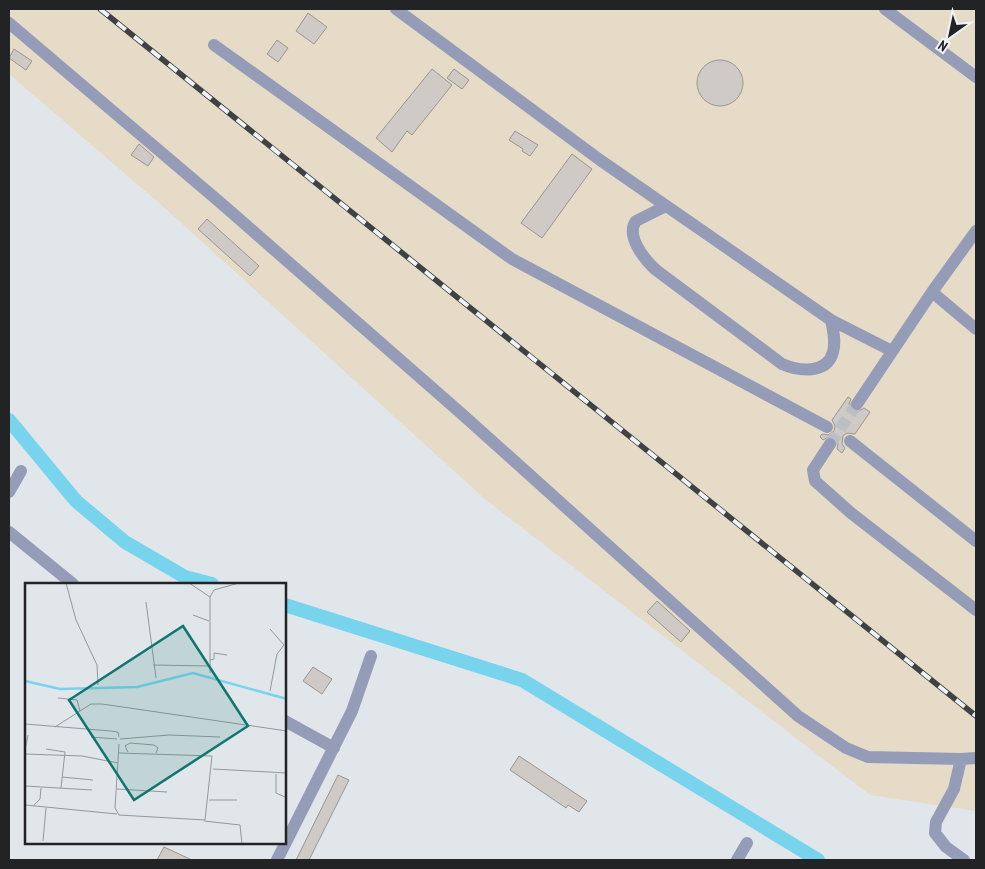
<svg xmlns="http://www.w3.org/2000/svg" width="985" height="869" font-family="'PT Sans Narrow',sans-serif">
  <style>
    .industrial { fill: #e5dbc6 }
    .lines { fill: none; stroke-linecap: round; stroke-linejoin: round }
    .canal { stroke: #78d4ed; stroke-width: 14 }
    .building { fill: #cfcac5; stroke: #9a9590 }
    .minor-tunnel { stroke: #bbbfc3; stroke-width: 12; stroke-dasharray: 12 6; stroke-linecap: butt }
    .minor { stroke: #949cb8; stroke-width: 12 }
    .rail-casing { stroke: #3f4244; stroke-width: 5.5 }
    .rail { stroke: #eff4f9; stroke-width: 4; stroke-dasharray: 11; stroke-linecap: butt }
    .inset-river { fill: none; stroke: #78d4ed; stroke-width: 2.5 }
    .inset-road { fill: none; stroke: #94989c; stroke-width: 1 }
    .view { fill: #0f766e; fill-opacity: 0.15; stroke: #0f766e; stroke-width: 2.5 }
    .inset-edge { fill: none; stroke: #212325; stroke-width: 2.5 }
  </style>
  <rect width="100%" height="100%" fill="#e1e6eb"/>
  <path class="industrial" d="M 9,9 L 976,9 L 976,811 L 870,795 L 486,500 L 166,209 L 9,74 Z"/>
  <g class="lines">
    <path class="canal" d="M 9,420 L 76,501 L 125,542 L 185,577 L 212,584
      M 285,605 L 522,680 L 818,860"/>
  </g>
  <path class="building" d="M 308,13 L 327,27 L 314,44 L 296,31 Z
    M 277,40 L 288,48 L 278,62 L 267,54 Z
    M 14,49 L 32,61 L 26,70 L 9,58 Z
    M697 83a23 23 0 1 1 46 0a23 23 0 1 1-46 0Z
    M 432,69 L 452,85 L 412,135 L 407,131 L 392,152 L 376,138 Z
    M 454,69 L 469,80 L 462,89 L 447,78 Z
    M 515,131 L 538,145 L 530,156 L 522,151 L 523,149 L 509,140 Z
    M 139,144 L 154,157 L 148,166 L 131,155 Z
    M 572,154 L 592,169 L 542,238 L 521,223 Z
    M 207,219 L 259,266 L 250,276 L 198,229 Z
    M 848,397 L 851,399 L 849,404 L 852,410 L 857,412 L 864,408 L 870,412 L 855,434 L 847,433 L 843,436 L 842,444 L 845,448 L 842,453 L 837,449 L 838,444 L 835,438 L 830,436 L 823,440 L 820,437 L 822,434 L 828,435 L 834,431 L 835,426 L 832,420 Z
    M 657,601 L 690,631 L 681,642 L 647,612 Z
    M 313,667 L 332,679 L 322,694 L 303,681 Z
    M 519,756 L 587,801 L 579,812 L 568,805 L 566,808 L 510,770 Z
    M 338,775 L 349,780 L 309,860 L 296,860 Z
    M 164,847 L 192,860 L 157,860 Z"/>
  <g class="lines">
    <path class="minor-tunnel" d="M 830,444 L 857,404"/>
    <path class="minor" d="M 396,9 L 600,160 L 831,320 L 892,351
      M 885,9 L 976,77
      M 9,23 L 222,204 L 463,415 L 798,716 L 846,748 L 868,757 L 961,759 L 976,758
      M 214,45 L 512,259 L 827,427
      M 666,206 L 636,221 C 625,236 645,260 656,270 L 782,364 C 798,371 827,375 833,352 C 836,341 833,330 831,320
      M 932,292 L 976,329
      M 857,404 L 932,292 L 976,231
      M 850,441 L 976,541
      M 830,444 L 813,470 L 815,481 L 851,513 L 976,610
      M 9,492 L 21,471
      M 9,532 L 73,584
      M 285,721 L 334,748
      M 961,759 L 954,789 L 936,822 L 935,833 L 946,847 L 964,860
      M 277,860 L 352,711 L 371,656
      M 737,860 L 747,843"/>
    <g class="rail-casing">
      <path id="rail" d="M 100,9 L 976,716"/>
    </g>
    <use href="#rail" class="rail"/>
  </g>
  <g transform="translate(25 583)">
    <rect width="261" height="261" fill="#e1e6eb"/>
    <path class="inset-river" d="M 0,98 L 35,106 L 112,104 L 168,90 L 262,116"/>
    <path class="inset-road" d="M 41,0 L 51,37 L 72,82 L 73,102M 164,0 L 185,14M 121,19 L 131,95M 168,32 L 184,38M 245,46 L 259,62 L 252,71 L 245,108M 185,77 L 189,76 L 189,70 L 202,72M 128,82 L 185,83M 185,90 L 185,14 L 189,7 L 214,0M 33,115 L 52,117 L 55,128M 0,141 L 86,148 L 93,149 L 94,154M 30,144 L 66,121 L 77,121 L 262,148M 66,154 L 92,156M 95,156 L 144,152 L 195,154M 21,166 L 40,169 L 36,205M 0,167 L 3,152M 103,169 L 100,163 L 105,160 L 129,162 L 133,165 L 131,170M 94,170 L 187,173 L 180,237 L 94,232 L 90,225 L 94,161M 0,171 L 57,173 L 93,180M 188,186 L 262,190M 251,191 L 251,210 L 262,215M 37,194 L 68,197M 0,203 L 67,207M 92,206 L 142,209M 184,217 L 212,217M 0,222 L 92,231M 8,223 L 15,216 L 16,205M 179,238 L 215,242 L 217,261M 18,258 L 21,225"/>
    <path class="view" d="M 158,43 L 223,143 L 109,217 L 44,117 Z"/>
    <rect width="261" height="261" class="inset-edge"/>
  </g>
  <rect width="985" height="869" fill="none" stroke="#212325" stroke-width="20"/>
  <g transform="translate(950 35) rotate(213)" stroke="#eff4f9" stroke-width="4" paint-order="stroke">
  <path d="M0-4L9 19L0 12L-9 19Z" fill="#212325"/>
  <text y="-8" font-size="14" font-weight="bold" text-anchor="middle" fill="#212325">N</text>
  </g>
</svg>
